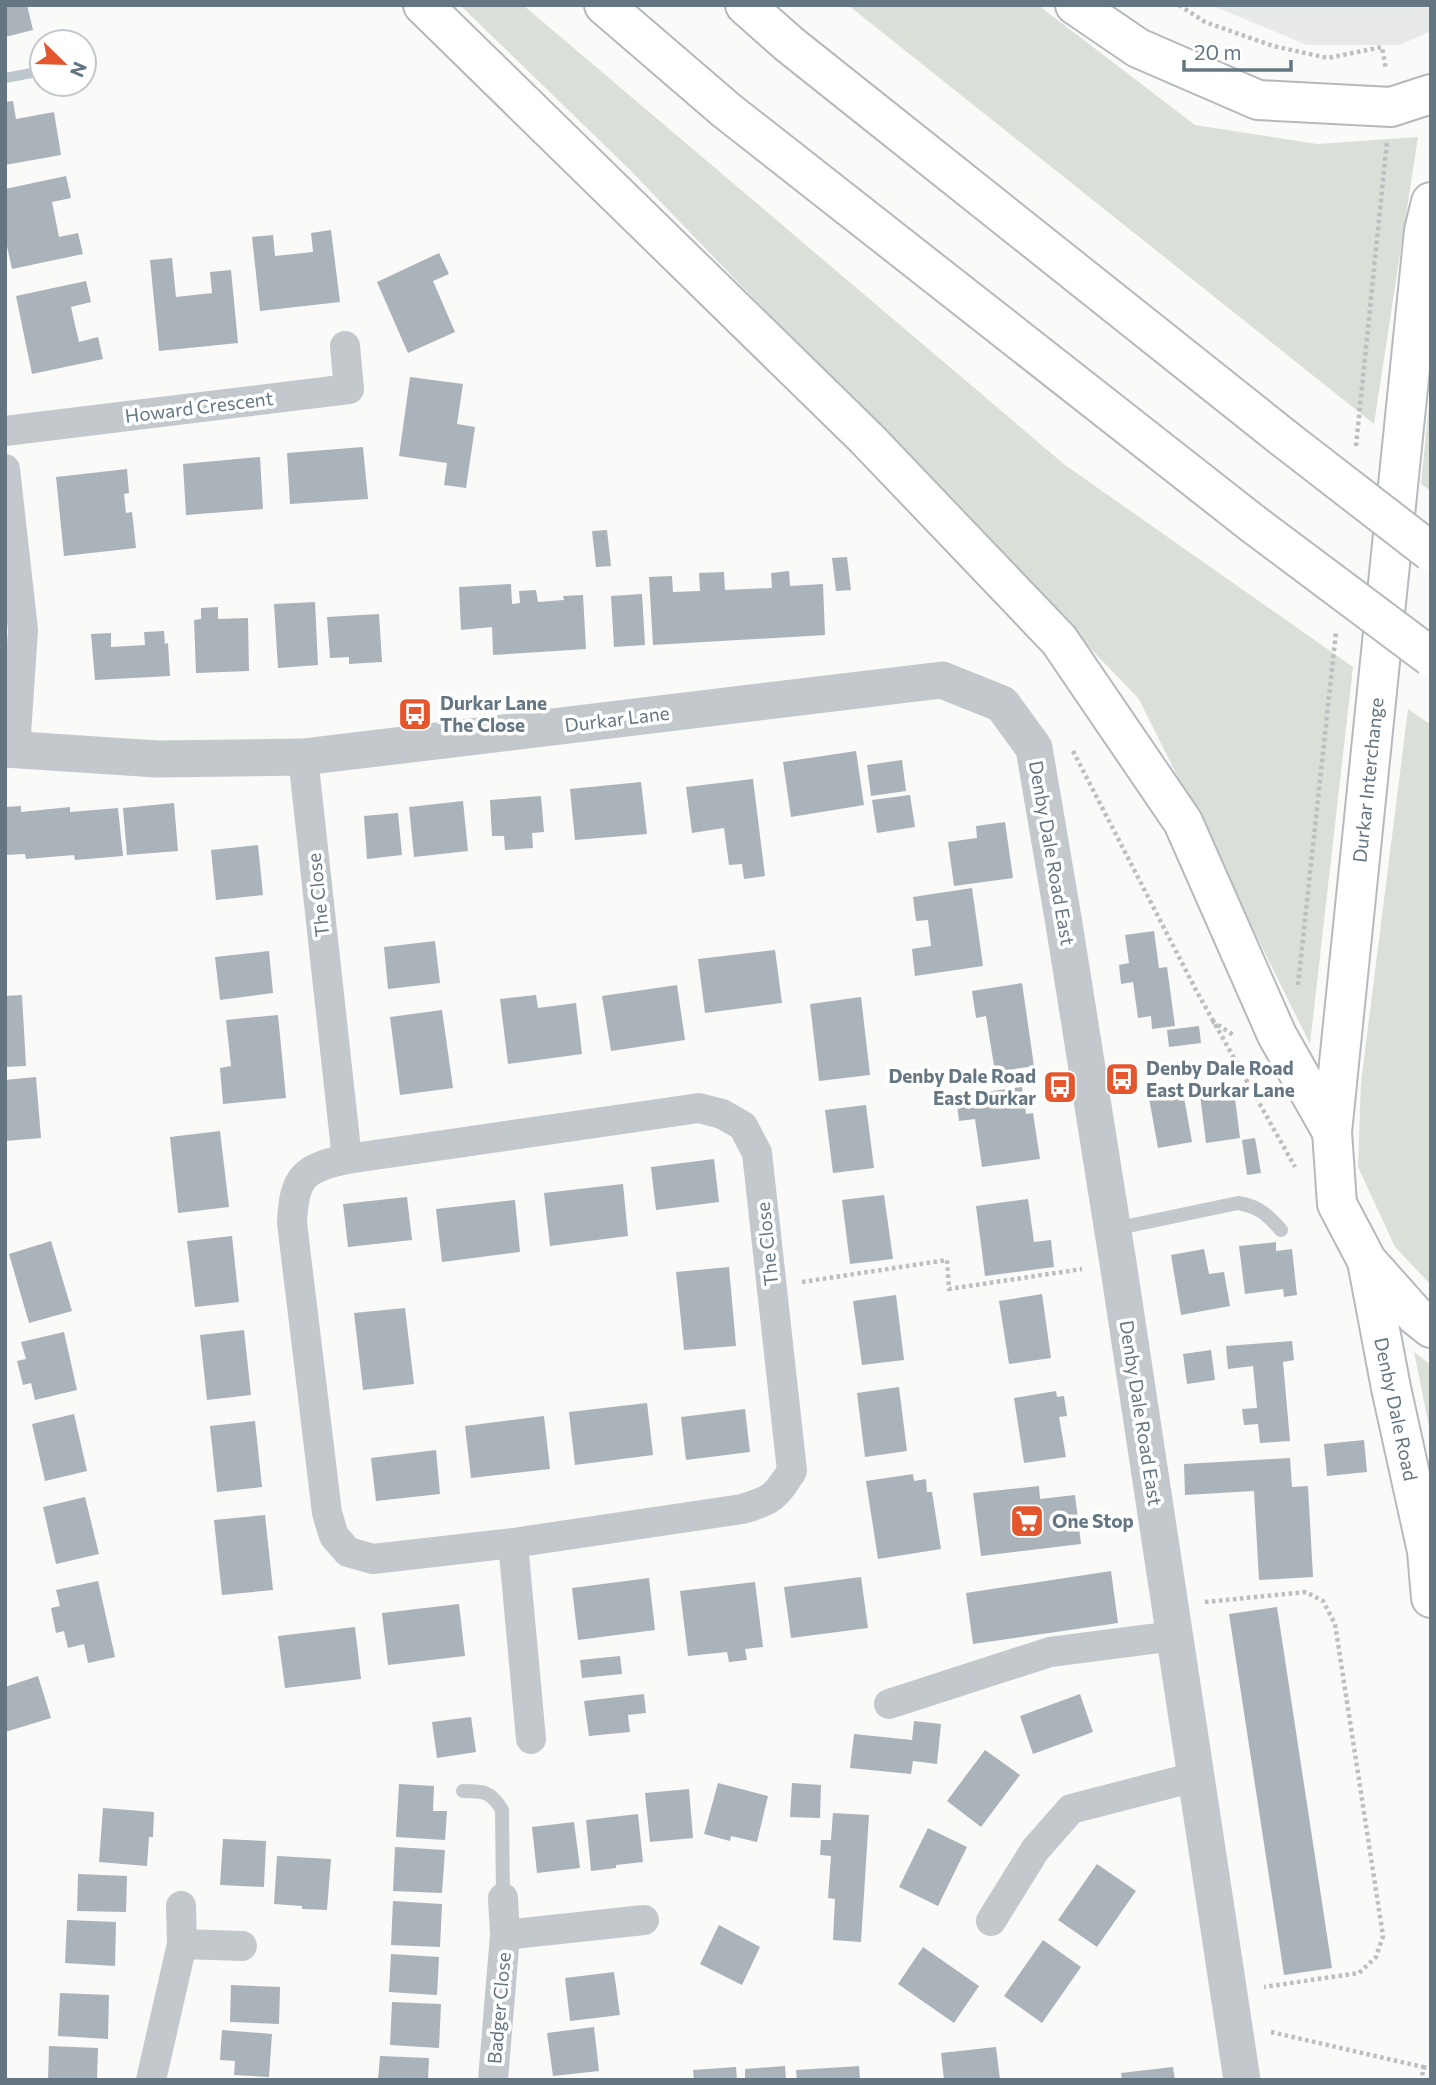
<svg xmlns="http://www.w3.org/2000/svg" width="1436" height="2085" font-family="Commissioner,sans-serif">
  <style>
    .built { fill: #e8e9e9 }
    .green { fill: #dadfd7 }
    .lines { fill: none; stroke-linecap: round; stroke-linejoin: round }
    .stream { stroke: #bbc7cb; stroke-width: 10 }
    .building { fill: #aab3b9 }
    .primary-casing { stroke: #b5babe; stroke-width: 42 }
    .motorway-casing { stroke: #b4b9bd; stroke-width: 42 }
    .path { stroke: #bbbfc2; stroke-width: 4.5; stroke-dasharray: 3.5 3.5; stroke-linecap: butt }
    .service { stroke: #c3c8cc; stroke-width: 14 }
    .minor { stroke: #c3c8cc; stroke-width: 30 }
    .tertiary { stroke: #c3c8cc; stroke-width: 37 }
    .primary { stroke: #fff; stroke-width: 38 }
    .motorway { stroke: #fff; stroke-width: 38 }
    .motorway-bridge-casing { stroke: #b4b9bd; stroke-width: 42; stroke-linecap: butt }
    .motorway-bridge { stroke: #fff; stroke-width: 38 }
    .labels { text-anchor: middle; stroke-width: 7; stroke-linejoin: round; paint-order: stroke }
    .street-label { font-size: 19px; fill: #657683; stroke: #fff }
    .poi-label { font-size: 19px; font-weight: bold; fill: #657683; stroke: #fff; text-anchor: start }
  </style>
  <rect width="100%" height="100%" fill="#fafaf8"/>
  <path class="built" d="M 1211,5 L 1431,5 L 1431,31 L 1400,45 L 1307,45 Z"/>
  <path class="green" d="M 460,5 L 523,5 L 1065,465 L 1353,667 L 1310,1044 L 1139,699 L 628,168 Z
    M 848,5 L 1038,5 L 1195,125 L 1317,144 L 1418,137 L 1374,424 Z
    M 1431,384 L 1431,491 L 1421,484 Z
    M 1408,709 L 1431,725 L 1431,1285 L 1395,1247 L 1358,1167 L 1361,1083 Z
    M 1414,1352 L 1431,1365 L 1431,1436 Z"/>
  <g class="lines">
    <path class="stream" d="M 5,78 L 37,72"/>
  </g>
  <path class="building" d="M 5,5 L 27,5 L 33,30 L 5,37 Z
    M 13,101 L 16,119 L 54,112 L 61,155 L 5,165 L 5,102 Z
    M 66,176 L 71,198 L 52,202 L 59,237 L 78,233 L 83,254 L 12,269 L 5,237 L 5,189 Z
    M 331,230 L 340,302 L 260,311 L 252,237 L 273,235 L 275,256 L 313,252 L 311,233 Z
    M 439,253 L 449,274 L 433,281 L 455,332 L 408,353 L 377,282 Z
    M 172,258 L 176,297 L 212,293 L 210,272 L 231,270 L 238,343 L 159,351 L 150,260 Z
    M 86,281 L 91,302 L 71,307 L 75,325 L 79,342 L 98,337 L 103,359 L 32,374 L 16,296 Z
    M 410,377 L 463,384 L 457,424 L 475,427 L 466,488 L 444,485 L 447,463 L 399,456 Z
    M 363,447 L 368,499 L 290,504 L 287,453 Z
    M 260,457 L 263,509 L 186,515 L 183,464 Z
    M 127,469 L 129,493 L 124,494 L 126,513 L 132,512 L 136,548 L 64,556 L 56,477 Z
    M 607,530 L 611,566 L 596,567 L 592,531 Z
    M 847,557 L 851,590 L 836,591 L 832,558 Z
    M 789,571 L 790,586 L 823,584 L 825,635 L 653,645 L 649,577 L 672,576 L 673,592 L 700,591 L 699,573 L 724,572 L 725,590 L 772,588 L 771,573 Z
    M 511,584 L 512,604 L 520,603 L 519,591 L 536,590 L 538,602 L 564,600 L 563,596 L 583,595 L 586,649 L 493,655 L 492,627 L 461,630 L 459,587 Z
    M 642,594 L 645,645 L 614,647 L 611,596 Z
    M 315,602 L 318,665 L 278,668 L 274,604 Z
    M 218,607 L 218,619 L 248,618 L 249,671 L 196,673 L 194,620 L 201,619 L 201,608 Z
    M 379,614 L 382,662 L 349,664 L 349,657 L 330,658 L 327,617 Z
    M 164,631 L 165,644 L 168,643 L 170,676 L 95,680 L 91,634 L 111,633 L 111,647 L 145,645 L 144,632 Z
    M 856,751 L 864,805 L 791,817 L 783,762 Z
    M 902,760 L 906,791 L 871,796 L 867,765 Z
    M 753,779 L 765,876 L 744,879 L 742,864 L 729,865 L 724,828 L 692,833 L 686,787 Z
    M 641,782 L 647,834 L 575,840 L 570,789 Z
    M 910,795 L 915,827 L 877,833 L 872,800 Z
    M 541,796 L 544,832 L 532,833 L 533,848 L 505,850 L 504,836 L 492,836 L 490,800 Z
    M 463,801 L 468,851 L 414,857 L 409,807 Z
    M 174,803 L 178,851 L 127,855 L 123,808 Z
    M 21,806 L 21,812 L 70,807 L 70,812 L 118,808 L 123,856 L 75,860 L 74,855 L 26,859 L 25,854 L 5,855 L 5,807 Z
    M 398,813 L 402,855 L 367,859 L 364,816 Z
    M 1005,822 L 1013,878 L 954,886 L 948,842 L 977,838 L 976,826 Z
    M 258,845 L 263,895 L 216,900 L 211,850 Z
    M 972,888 L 983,966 L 915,976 L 912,949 L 931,946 L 928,920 L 916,921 L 913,897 Z
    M 1154,931 L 1159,968 L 1167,967 L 1175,1026 L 1152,1029 L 1151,1016 L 1138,1018 L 1133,982 L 1121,984 L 1119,965 L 1129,963 L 1125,935 Z
    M 435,941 L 440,983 L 388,989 L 384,947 Z
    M 775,950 L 782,1003 L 705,1013 L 698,959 Z
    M 269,951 L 273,993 L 220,1000 L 215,957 Z
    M 1022,983 L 1034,1066 L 995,1072 L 986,1016 L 976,1018 L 972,991 Z
    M 677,985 L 685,1040 L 611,1051 L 602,996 Z
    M 22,995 L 26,1066 L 5,1067 L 5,996 Z
    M 536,995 L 538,1008 L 576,1003 L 582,1054 L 508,1064 L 500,999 Z
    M 861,997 L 870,1075 L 819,1081 L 810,1004 Z
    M 442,1010 L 453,1088 L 400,1095 L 390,1017 Z
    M 278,1015 L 286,1098 L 223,1104 L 220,1068 L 231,1066 L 226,1020 Z
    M 1199,1026 L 1201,1043 L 1169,1047 L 1167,1030 Z
    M 36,1077 L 41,1138 L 5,1141 L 5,1080 Z
    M 1022,1087 L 1026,1114 L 1033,1113 L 1040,1159 L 982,1167 L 975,1119 L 959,1121 L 956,1096 Z
    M 1234,1090 L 1240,1138 L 1206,1143 L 1200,1095 Z
    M 1183,1092 L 1192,1142 L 1158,1148 L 1149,1098 Z
    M 866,1105 L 874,1168 L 833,1173 L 825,1110 Z
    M 220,1131 L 229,1207 L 178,1213 L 170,1137 Z
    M 1255,1138 L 1261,1173 L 1247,1175 L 1242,1140 Z
    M 714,1159 L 719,1202 L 656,1210 L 651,1167 Z
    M 623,1184 L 628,1236 L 550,1246 L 544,1193 Z
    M 884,1195 L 893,1259 L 850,1264 L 842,1200 Z
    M 407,1197 L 412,1240 L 348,1247 L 343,1204 Z
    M 1028,1199 L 1034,1242 L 1051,1240 L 1054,1267 L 985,1276 L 976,1206 Z
    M 515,1200 L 520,1252 L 442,1262 L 436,1209 Z
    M 232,1236 L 239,1302 L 195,1307 L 187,1241 Z
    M 51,1241 L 72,1311 L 29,1323 L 9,1254 Z
    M 1276,1242 L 1276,1251 L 1292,1249 L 1297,1295 L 1284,1297 L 1283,1289 L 1245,1294 L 1239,1246 Z
    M 1204,1249 L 1209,1274 L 1224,1272 L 1230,1306 L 1181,1315 L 1171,1255 Z
    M 729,1267 L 736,1346 L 684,1350 L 676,1272 Z
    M 1042,1294 L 1051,1358 L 1009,1364 L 999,1301 Z
    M 896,1295 L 904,1360 L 862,1365 L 853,1301 Z
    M 405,1308 L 414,1384 L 363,1390 L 354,1313 Z
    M 244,1330 L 251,1395 L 207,1400 L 200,1335 Z
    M 64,1332 L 77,1390 L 35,1400 L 31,1383 L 23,1385 L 17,1361 L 26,1359 L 21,1342 Z
    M 1292,1341 L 1294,1360 L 1283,1362 L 1290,1441 L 1260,1443 L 1258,1424 L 1244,1425 L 1242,1409 L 1257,1408 L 1253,1366 L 1228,1369 L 1226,1346 Z
    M 1211,1350 L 1215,1380 L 1187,1384 L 1183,1354 Z
    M 899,1387 L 907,1451 L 865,1457 L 857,1393 Z
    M 1056,1391 L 1057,1397 L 1064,1396 L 1067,1416 L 1059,1417 L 1066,1457 L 1024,1463 L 1014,1398 Z
    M 647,1403 L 653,1455 L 575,1465 L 569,1412 Z
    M 745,1409 L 750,1452 L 686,1460 L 681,1417 Z
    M 74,1414 L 87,1471 L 45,1481 L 32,1424 Z
    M 544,1416 L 550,1469 L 471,1478 L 465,1426 Z
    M 255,1421 L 262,1487 L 217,1492 L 210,1426 Z
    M 1364,1440 L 1367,1472 L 1327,1476 L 1324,1444 Z
    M 436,1450 L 440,1494 L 376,1501 L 371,1458 Z
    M 1290,1458 L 1292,1487 L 1308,1486 L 1313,1577 L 1259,1580 L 1254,1491 L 1185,1495 L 1184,1464 Z
    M 913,1474 L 914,1481 L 926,1479 L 927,1492 L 932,1492 L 941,1549 L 878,1559 L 866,1481 Z
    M 1039,1486 L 1040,1499 L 1075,1495 L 1081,1544 L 981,1556 L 973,1493 Z
    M 85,1497 L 99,1554 L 56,1564 L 43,1507 Z
    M 265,1515 L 273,1590 L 222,1595 L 214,1520 Z
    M 1111,1571 L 1118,1623 L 973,1644 L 966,1593 Z
    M 861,1577 L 868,1628 L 791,1638 L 784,1587 Z
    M 649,1578 L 655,1630 L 578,1640 L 572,1588 Z
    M 98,1581 L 115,1657 L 88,1663 L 84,1644 L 68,1648 L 64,1631 L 56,1633 L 51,1608 L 60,1606 L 56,1590 Z
    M 755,1582 L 763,1647 L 745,1649 L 747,1660 L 729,1662 L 727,1652 L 688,1656 L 680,1591 Z
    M 459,1604 L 465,1656 L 388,1665 L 382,1613 Z
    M 1277,1607 L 1332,1968 L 1284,1975 L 1229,1614 Z
    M 355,1627 L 361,1679 L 285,1688 L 278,1636 Z
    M 620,1656 L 622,1674 L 582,1678 L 580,1660 Z
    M 38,1676 L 51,1718 L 5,1732 L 5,1687 Z
    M 644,1694 L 646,1713 L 628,1715 L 630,1732 L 589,1736 L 584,1701 Z
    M 1080,1694 L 1093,1732 L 1033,1754 L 1020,1716 Z
    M 471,1717 L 476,1752 L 437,1758 L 432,1722 Z
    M 914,1721 L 941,1724 L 937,1764 L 913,1761 L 911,1774 L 850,1768 L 854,1734 L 912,1740 Z
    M 985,1750 L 1020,1775 L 981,1827 L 947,1801 Z
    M 718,1783 L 768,1796 L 757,1842 L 731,1836 L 730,1841 L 704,1834 Z
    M 792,1783 L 821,1785 L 820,1818 L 790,1817 Z
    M 399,1784 L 434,1786 L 433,1811 L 447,1811 L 445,1840 L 396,1837 Z
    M 689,1789 L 693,1838 L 650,1842 L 645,1793 Z
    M 103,1808 L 154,1812 L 153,1837 L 149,1837 L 147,1866 L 99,1862 Z
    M 833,1813 L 869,1815 L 861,1942 L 833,1940 L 835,1899 L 828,1898 L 831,1856 L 820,1855 L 821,1840 L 831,1840 Z
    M 638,1814 L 643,1862 L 616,1865 L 616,1868 L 591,1871 L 586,1820 Z
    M 574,1822 L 580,1868 L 537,1873 L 532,1827 Z
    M 928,1828 L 967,1847 L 938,1906 L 899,1887 Z
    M 223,1839 L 266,1841 L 264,1887 L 220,1885 Z
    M 395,1847 L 445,1850 L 442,1893 L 393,1891 Z
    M 277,1856 L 331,1859 L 327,1910 L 302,1909 L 302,1906 L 274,1904 Z
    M 1097,1864 L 1136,1891 L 1097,1947 L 1058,1920 Z
    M 78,1874 L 127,1876 L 126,1912 L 77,1911 Z
    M 393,1901 L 442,1904 L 440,1947 L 391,1945 Z
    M 67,1920 L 116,1922 L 115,1966 L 65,1963 Z
    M 719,1925 L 760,1947 L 742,1985 L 700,1964 Z
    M 1043,1940 L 1081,1967 L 1042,2023 L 1004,1996 Z
    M 923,1947 L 979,1986 L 954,2023 L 898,1984 Z
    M 391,1954 L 439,1957 L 437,1995 L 389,1992 Z
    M 614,1972 L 620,2015 L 570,2021 L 565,1978 Z
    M 231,1985 L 280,1987 L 279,2024 L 230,2022 Z
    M 60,1993 L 109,1995 L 108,2039 L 58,2036 Z
    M 392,2002 L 441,2004 L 439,2048 L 390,2045 Z
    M 594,2027 L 599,2071 L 553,2076 L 547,2033 Z
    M 222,2030 L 272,2034 L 269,2077 L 234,2075 L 235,2061 L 220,2060 Z
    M 49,2046 L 98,2048 L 97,2080 L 48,2080 Z
    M 996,2047 L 1000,2080 L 944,2080 L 941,2053 Z
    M 380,2056 L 429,2058 L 428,2080 L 378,2080 Z
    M 785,2066 L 786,2080 L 745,2080 L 745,2069 Z
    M 859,2066 L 860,2080 L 797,2080 L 796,2070 Z
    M 736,2067 L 737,2080 L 694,2080 L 693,2070 Z
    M 1173,2067 L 1175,2080 L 1122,2080 L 1121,2073 Z"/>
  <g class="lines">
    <g class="primary-casing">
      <path id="primary" d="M 1431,202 L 1424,231 L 1332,1132 L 1337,1204 L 1367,1261 L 1416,1316 L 1431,1328
        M 1367,1261 L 1391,1388 L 1427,1551 L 1431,1598"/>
    </g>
    <g class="motorway-casing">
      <path id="motorway" d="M 423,5 L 866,438 L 1059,640 L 1183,822 L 1277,1035 L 1332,1132
        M 604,5 L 726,110 L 1252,523
        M 745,5 L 789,44 L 1285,439
        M 1075,5 L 1138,48 L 1258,100 L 1391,107 L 1431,94"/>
    </g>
    <path class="path" d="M 1179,5 L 1205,22 L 1273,46 L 1328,58 L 1382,47 L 1386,70
      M 1356,446 L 1387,141
      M 1073,751 L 1197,992 L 1295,1167
      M 1298,985 L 1336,632
      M 1212,1021 L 1235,1036
      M 802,1282 L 947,1260 L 949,1289 L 1082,1269
      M 1205,1602 L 1306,1592 L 1323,1601 L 1335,1624 L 1383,1936 L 1376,1957 L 1359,1973 L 1264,1987
      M 1271,2032 L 1423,2067 L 1422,2080
      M 1423,2067 L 1431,2069"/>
    <path class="service" d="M 1114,1229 L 1238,1203 C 1258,1206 1268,1215 1281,1230
      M 463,1791 C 483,1791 491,1791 502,1810 L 503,1898"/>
    <path class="minor" d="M 5,431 L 349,389 L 345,346
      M 5,469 L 23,630 L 15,749
      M 303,757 L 347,1159
      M 699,1108 L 722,1114 L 743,1126 L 757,1153 L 792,1471 C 775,1497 773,1500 742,1509 L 513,1543 L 373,1559 L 348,1552 L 334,1536 L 327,1513 L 292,1223 C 294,1177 303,1168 347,1159 Z
      M 513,1543 L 531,1739
      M 889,1704 L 1050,1652 L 1174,1636
      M 991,1921 L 1035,1850 L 1071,1809 L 1195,1777
      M 505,1935 L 644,1920
      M 182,1944 L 242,1946
      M 151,2080 L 182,1944 L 181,1906
      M 493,2080 L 505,1935 L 503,1898"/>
    <path class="tertiary" d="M 5,749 L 157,759 L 303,757 L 942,680 L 1002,704 L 1034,748 L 1064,924 L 1118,1263 L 1242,2080"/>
    <use href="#primary" class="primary"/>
    <use href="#motorway" class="motorway"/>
    <g class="motorway-bridge-casing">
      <path id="motorway-bridge" d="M 1285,439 L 1431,552
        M 1252,523 L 1431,657"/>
    </g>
    <use href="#motorway-bridge" class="motorway-bridge"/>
  </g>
  <defs>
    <g id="bus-square" transform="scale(1.75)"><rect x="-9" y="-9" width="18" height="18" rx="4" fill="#e4572e" stroke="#fff"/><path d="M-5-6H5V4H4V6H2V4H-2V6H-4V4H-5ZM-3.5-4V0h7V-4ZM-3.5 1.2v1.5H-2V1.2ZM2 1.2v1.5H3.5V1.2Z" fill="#fff"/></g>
    <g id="supermarket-square" transform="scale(1.75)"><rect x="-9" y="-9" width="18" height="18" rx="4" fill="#e4572e" stroke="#fff"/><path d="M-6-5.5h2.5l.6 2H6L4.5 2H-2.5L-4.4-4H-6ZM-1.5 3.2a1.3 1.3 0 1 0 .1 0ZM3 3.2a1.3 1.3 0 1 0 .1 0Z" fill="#fff"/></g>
  </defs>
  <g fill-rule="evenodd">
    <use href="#bus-square" x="415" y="714"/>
    <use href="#bus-square" x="1122" y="1079"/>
    <use href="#bus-square" x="1060" y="1087"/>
    <use href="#supermarket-square" x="1027" y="1521"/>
  </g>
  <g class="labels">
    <g class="street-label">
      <text transform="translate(199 407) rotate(-7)" y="7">Howard Crescent</text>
      <text transform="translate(617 719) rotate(-7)" y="7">Durkar Lane</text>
      <text transform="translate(1368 780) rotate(-84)" y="7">Durkar Interchange</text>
      <text transform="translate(1052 853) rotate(80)" y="7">Denby Dale Road East</text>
      <text transform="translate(318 895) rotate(-96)" y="7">The Close</text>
      <text transform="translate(767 1244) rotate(-96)" y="7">The Close</text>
      <text transform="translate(1396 1409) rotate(78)" y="7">Denby Dale Road</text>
      <text transform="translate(1141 1413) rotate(81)" y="7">Denby Dale Road East</text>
      <text transform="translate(499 2008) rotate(-85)" y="7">Badger Close</text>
    </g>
    <g class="poi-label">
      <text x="440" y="710">Durkar Lane<tspan x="440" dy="22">The Close</tspan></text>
      <text x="1146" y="1075">Denby Dale Road<tspan x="1146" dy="22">East Durkar Lane</tspan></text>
      <text x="1036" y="1083" text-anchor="end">Denby Dale Road<tspan x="1036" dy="22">East Durkar</tspan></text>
      <text x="1052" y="1528">One Stop</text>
    </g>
  </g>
  <rect width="1436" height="2085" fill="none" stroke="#657683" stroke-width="14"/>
  <g transform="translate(63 63) rotate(113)"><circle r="33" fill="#ffffff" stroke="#c1c8cd" stroke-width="2"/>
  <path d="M0-5L12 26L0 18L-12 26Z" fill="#e4572e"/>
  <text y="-10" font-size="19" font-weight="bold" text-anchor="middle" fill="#657683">N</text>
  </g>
  <path d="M1184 60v10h107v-10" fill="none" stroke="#657683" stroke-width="3.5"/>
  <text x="1194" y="60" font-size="21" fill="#657683" stroke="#ffffff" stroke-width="5" paint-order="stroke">20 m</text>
</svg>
